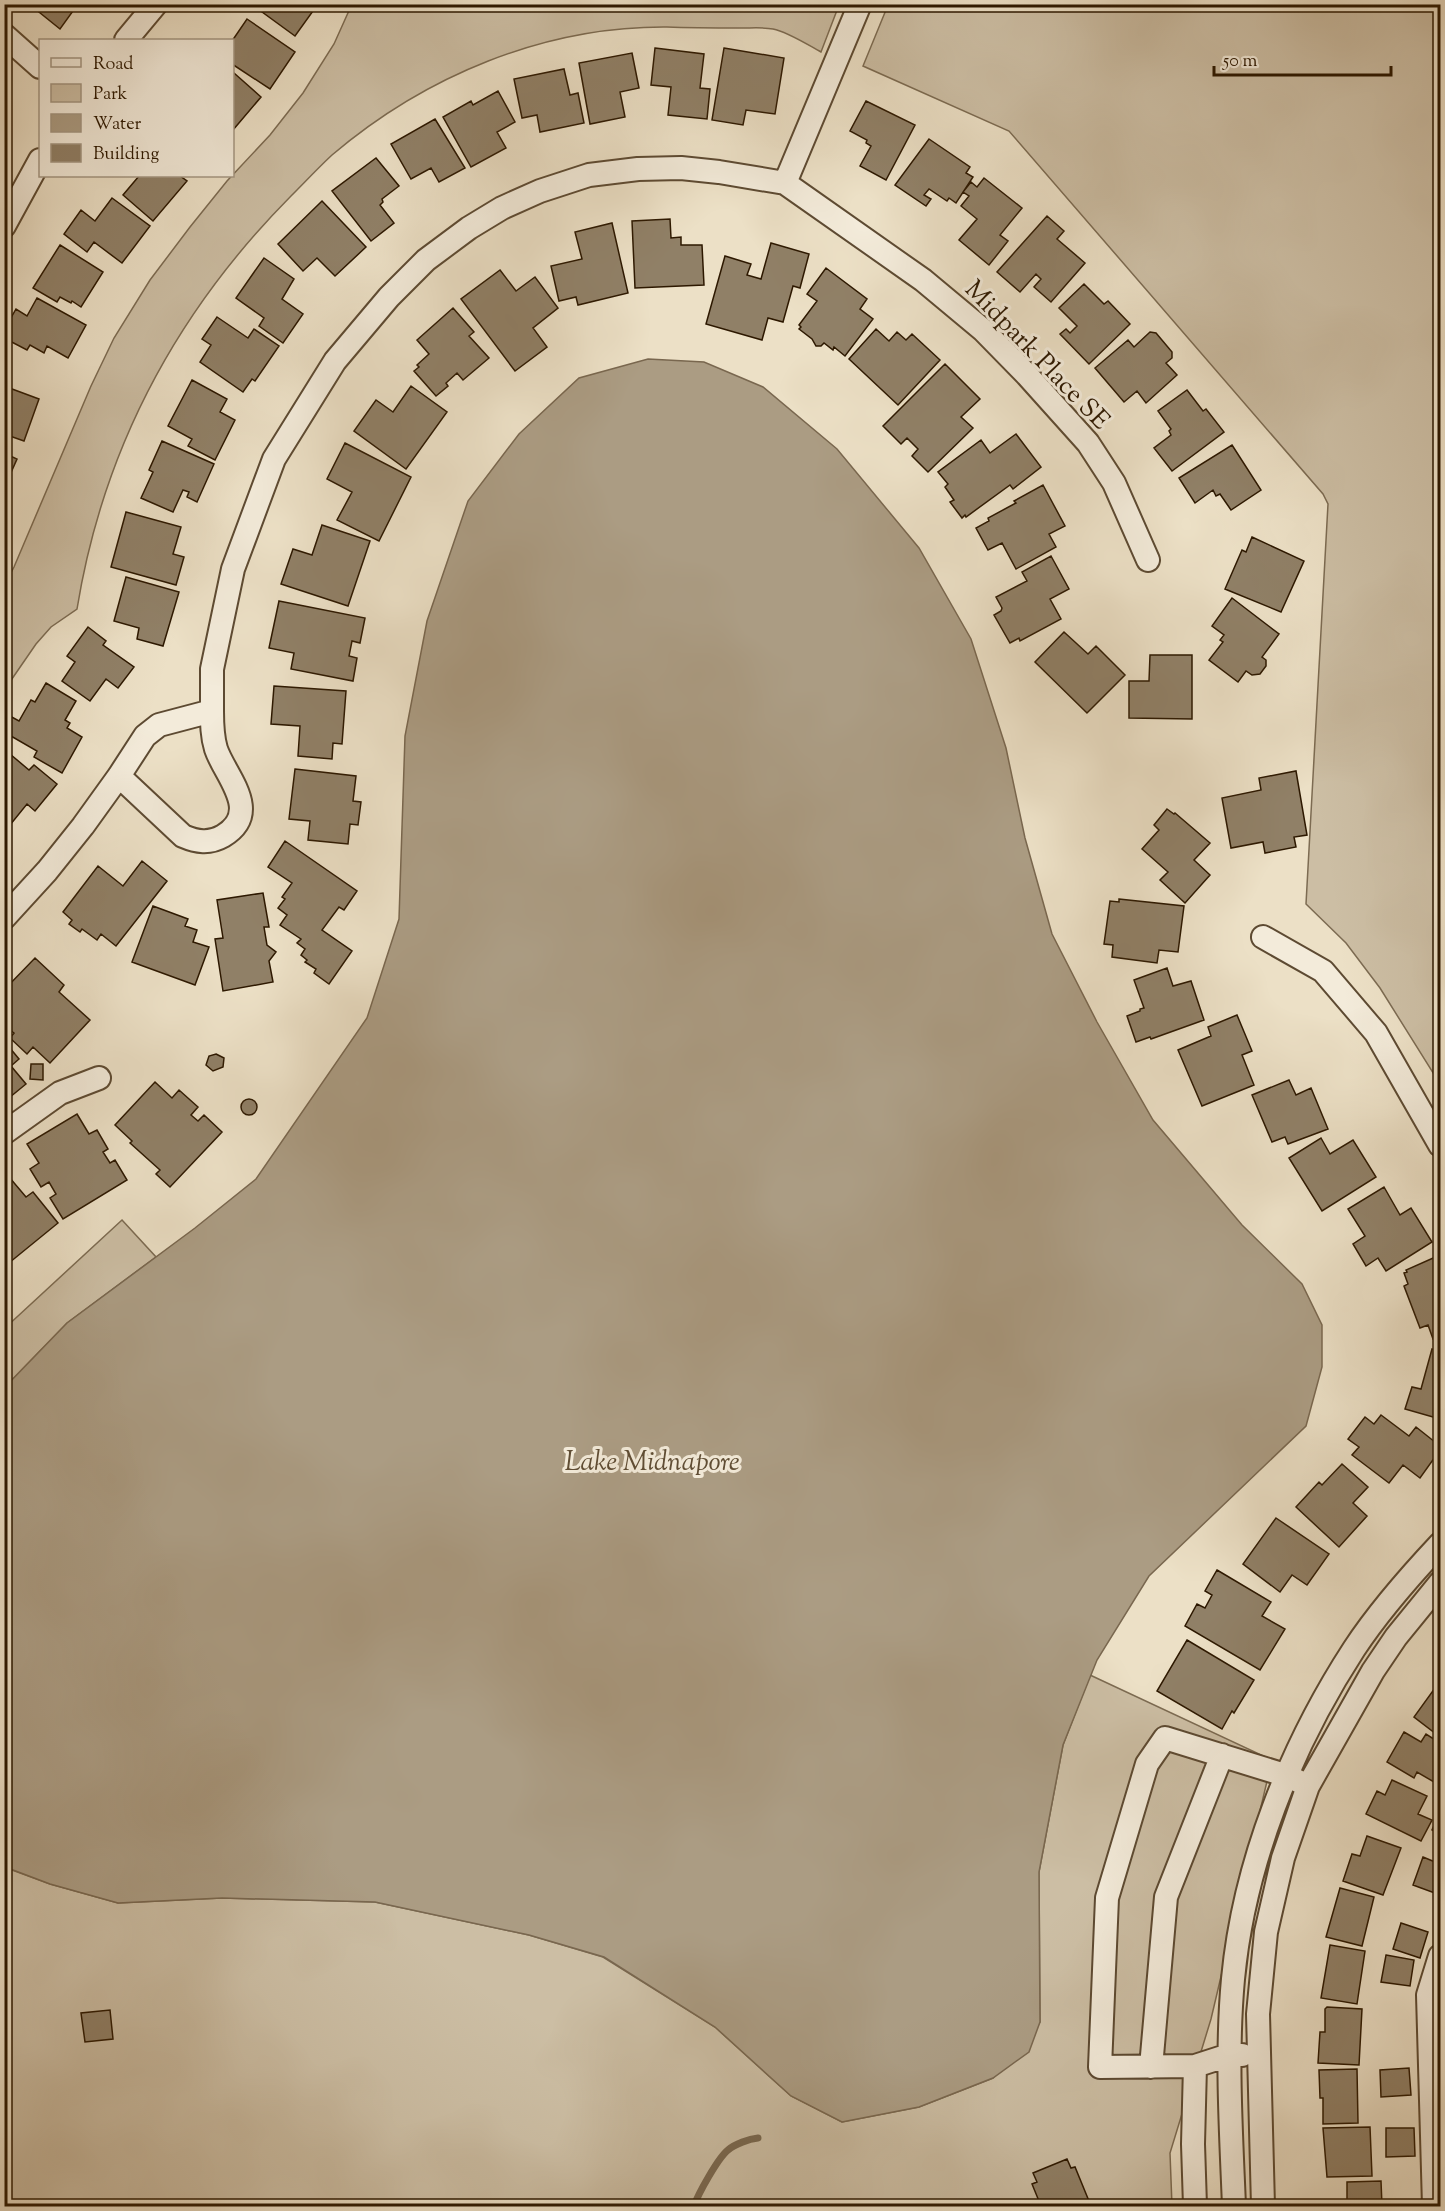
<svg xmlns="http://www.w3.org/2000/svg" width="1445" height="2211" font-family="'Sorts Mill Goudy',serif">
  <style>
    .green { fill: #ccbea4; stroke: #7c6b52; stroke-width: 1.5 }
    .water { fill: #ab9c83; stroke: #79674f; stroke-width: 1.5 }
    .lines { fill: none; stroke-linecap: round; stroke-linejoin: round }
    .stream { stroke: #79674f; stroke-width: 7 }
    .building { fill: #908067; stroke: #2d1800; stroke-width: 1.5 }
    .minor-casing { stroke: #5d4a32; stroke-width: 26 }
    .minor { stroke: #f3ebda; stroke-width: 22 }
    .labels { text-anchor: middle; stroke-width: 6; stroke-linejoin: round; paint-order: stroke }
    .street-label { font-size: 26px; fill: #2d1800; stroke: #f3ebda }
    .water-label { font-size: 27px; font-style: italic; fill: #5f4d34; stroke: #f3ebda }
  </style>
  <rect width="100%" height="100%" fill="#ece0c6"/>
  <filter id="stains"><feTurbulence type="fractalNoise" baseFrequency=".00333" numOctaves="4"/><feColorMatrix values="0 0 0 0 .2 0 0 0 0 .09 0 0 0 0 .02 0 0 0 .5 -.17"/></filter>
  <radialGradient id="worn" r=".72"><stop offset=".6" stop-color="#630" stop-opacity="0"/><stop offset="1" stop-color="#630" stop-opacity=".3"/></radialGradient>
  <path class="green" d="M 352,4 L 839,5 L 821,52 C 808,45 788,32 773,29 C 764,27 752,28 742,28 C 717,28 692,28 667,27 C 544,26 425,76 332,155 C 318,168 304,183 291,196 C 177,311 103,449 77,609 L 51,627 L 36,644 L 5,689 L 5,584 L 14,567 L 91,386 L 114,338 L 150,280 L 190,227 L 227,181 L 270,135 L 303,93 L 334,44 Z
    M 888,5 L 1440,5 L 1440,1084 L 1380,988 L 1346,943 L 1306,904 L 1328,504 L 1323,494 L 1009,131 L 863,66 Z
    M 122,1220 L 156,1257 L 67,1323 L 5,1387 L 5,1328 Z
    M 1090,1675 L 1272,1760 L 1211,2019 L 1170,2153 L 1172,2206 L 5,2206 L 4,1867 L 50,1884 L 118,1903 L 222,1898 L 375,1902 L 529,1935 L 603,1957 L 715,2027 L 791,2096 L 842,2122 L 919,2107 L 993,2078 L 1040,2022 L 1039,1872 L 1063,1745 Z"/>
  <path class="water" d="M 648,359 L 704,362 L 763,387 L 837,449 L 919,548 L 971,639 L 1006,748 L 1025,838 L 1052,934 L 1097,1022 L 1153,1120 L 1242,1225 L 1302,1284 L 1322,1325 L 1322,1367 L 1306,1426 L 1149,1576 L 1097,1660 L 1063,1745 L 1039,1872 L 1040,2022 L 1029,2052 L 993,2078 L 919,2107 L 842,2122 L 791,2096 L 715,2027 L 604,1957 L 529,1935 L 375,1902 L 222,1898 L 118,1903 L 50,1884 L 5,1867 L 5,1387 L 67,1323 L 195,1228 L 256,1179 L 367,1018 L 399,919 L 405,736 L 427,621 L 468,501 L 519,434 L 579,378 Z"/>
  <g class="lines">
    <path class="stream" d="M 694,2206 C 698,2194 718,2158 728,2150 C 735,2144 749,2139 758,2138"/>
  </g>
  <path class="building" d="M 29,4 L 78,4 L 60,29 Z
    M 251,4 L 318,4 L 295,36 Z
    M 247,19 L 295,52 L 270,89 L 232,64 L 232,41 Z
    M 655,48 L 704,54 L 700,88 L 710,89 L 707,119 L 668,115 L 671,87 L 651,85 Z
    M 724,48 L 784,58 L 775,114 L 746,110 L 743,125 L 712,120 Z
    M 632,53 L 639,88 L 620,92 L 625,117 L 590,124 L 579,63 Z
    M 564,69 L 570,95 L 578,93 L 584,123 L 540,132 L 537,115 L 522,118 L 514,79 Z
    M 234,73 L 261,97 L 233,130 L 232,75 Z
    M 498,91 L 515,122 L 497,132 L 506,148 L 471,167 L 443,117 L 471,101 L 473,105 Z
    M 866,101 L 915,125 L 886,180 L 860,166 L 871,146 L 866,143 L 867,140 L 850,131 Z
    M 435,119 L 465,168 L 439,182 L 431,168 L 411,179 L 391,144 Z
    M 929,139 L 970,167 L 966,173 L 973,177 L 956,203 L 949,198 L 947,201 L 929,189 L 924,195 L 931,199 L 926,206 L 895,185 Z
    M 376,158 L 399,186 L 382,199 L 383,202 L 380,205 L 394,223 L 371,241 L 332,191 Z
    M 139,176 L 180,176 L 187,181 L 153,221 L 123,195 Z
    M 984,178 L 1022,208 L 1000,235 L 1008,241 L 989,265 L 959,240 L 977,219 L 961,206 L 969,196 L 963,192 L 971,182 L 977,187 Z
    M 112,198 L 150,226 L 122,263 L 94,242 L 87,252 L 64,234 L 81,210 L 95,221 Z
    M 322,201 L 366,247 L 335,276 L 317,258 L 303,271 L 278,244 Z
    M 1047,216 L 1064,231 L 1057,239 L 1085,263 L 1051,302 L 1034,287 L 1041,279 L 1036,274 L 1020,292 L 997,272 Z
    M 670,219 L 671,238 L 681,237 L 681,245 L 702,245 L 704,285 L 635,288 L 632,221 Z
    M 612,223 L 628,293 L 578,305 L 576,297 L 559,301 L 551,266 L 582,259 L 575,232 Z
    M 771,243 L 809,254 L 800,288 L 793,286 L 783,322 L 768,318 L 762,340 L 706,324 L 725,256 L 751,264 L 747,275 L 761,279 Z
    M 60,245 L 103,272 L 81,307 L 72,301 L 71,303 L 60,297 L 57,302 L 33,288 Z
    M 264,258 L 294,279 L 282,299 L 303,314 L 283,343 L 259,326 L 264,318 L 236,298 Z
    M 826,268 L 867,299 L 860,309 L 873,319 L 845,356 L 834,347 L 833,350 L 824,343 L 821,346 L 816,346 L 812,339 L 799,329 L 801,327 L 799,325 L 817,301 L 807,294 Z
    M 500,270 L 516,291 L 535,277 L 558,308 L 533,328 L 547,347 L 515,371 L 461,299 Z
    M 1084,284 L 1104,304 L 1108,301 L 1130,324 L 1089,364 L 1060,334 L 1066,329 L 1070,333 L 1077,326 L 1059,308 Z
    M 37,298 L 86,325 L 68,358 L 47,346 L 44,353 L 30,345 L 27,350 L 4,338 L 4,330 L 16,309 L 27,316 Z
    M 453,308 L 474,332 L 469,336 L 489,358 L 463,380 L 457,373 L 446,383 L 448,386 L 436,396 L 414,371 L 419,367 L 417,365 L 429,354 L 417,340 Z
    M 217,317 L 248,338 L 254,329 L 279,346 L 255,381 L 252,379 L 243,392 L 200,362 L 211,345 L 202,339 Z
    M 876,329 L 889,341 L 897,332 L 906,340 L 912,334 L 940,360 L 898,405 L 849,359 Z
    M 1150,332 L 1156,333 L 1172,352 L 1172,358 L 1166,363 L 1177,375 L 1146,403 L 1137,391 L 1124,402 L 1095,368 L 1128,340 L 1134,347 Z
    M 945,364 L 980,399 L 961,417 L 973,428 L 928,472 L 912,456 L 918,449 L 907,438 L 901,444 L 883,426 Z
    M 192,380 L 227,399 L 220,412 L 235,420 L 215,460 L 188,446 L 192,439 L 168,426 Z
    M 4,386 L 39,399 L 24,441 L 4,434 Z
    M 411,386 L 447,412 L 406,469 L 354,431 L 376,400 L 393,412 Z
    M 1187,390 L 1203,411 L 1206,409 L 1224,432 L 1172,471 L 1154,448 L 1171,435 L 1169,431 L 1171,429 L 1158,411 Z
    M 1016,434 L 1041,467 L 1013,489 L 1010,485 L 966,517 L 965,515 L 962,518 L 950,502 L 954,500 L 945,487 L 948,484 L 938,472 L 981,440 L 990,453 Z
    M 162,441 L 214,464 L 197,502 L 187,497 L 189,492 L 183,490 L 173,512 L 141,498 L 153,472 L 149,470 Z
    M 345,443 L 411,477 L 379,541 L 337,520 L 352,492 L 327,479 Z
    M 1232,445 L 1261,490 L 1231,510 L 1220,494 L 1216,496 L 1213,490 L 1195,503 L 1179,478 Z
    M 4,453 L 17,459 L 5,486 L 7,487 L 4,492 Z
    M 1043,485 L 1065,526 L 1049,534 L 1056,547 L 1016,569 L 1002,543 L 988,550 L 976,528 L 989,521 L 988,518 L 1016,503 L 1014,501 Z
    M 126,512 L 181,527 L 173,554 L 184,557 L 176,585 L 111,567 Z
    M 322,525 L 370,541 L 348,606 L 281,584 L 293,549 L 312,555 Z
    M 1252,537 L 1304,561 L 1281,612 L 1225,589 L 1242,550 L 1246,552 Z
    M 1051,556 L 1069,589 L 1050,599 L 1061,619 L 1020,641 L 1019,638 L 1010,643 L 994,615 L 1001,611 L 1002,608 L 996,597 L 1027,581 L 1022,572 Z
    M 126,577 L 179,592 L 163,646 L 137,639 L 139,628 L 114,621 Z
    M 1232,598 L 1279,634 L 1262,657 L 1266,660 L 1266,666 L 1260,674 L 1252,675 L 1246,671 L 1238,682 L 1209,660 L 1223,642 L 1220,640 L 1224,635 L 1212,626 Z
    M 279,601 L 365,618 L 360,643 L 352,641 L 349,656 L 357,658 L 353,681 L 291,669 L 294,653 L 269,648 Z
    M 88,627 L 106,641 L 103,645 L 134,667 L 118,688 L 106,679 L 90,701 L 62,681 L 75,662 L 67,656 Z
    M 1064,632 L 1088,654 L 1096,646 L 1125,675 L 1087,713 L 1035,662 Z
    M 1150,655 L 1192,655 L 1192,719 L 1129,718 L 1129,681 L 1149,681 Z
    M 46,683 L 76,701 L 65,720 L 70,723 L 67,728 L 82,737 L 62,773 L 34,757 L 37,751 L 4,732 L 4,726 L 10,716 L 19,721 L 31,700 L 35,702 Z
    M 274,686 L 346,691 L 342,744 L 333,743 L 332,759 L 298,756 L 300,726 L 271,724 Z
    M 4,749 L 29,770 L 34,765 L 57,784 L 35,811 L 27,804 L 6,830 Z
    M 295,769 L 356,776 L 353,801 L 361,802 L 358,825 L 350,824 L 348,844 L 308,840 L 310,821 L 289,819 Z
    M 1296,771 L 1307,835 L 1294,837 L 1296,847 L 1265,853 L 1263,842 L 1231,848 L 1222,798 L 1261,790 L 1259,778 Z
    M 1167,809 L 1174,814 L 1175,813 L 1210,843 L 1194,860 L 1210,875 L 1185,903 L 1160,880 L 1168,872 L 1142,849 L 1159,830 L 1154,825 Z
    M 285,841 L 357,891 L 344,910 L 339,907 L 322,930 L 352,951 L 329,984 L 314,973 L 316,969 L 305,962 L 307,960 L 301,955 L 305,949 L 297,943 L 301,939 L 280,925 L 287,915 L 278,908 L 285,899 L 282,897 L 292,883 L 268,867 Z
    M 142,861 L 167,881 L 116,946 L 101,934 L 97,940 L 82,929 L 80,932 L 69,924 L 72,920 L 63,912 L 98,866 L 123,886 Z
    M 263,893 L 269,927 L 264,927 L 267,945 L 276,952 L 269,961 L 273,982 L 223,991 L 215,939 L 223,938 L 217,900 Z
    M 1119,899 L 1184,906 L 1178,952 L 1159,950 L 1157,963 L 1112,957 L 1113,945 L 1104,944 L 1110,901 L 1119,902 Z
    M 153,906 L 188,919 L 185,926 L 197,930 L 193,942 L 209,947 L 195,985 L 132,962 Z
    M 35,958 L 64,985 L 59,992 L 90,1020 L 50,1063 L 33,1047 L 27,1054 L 10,1038 L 14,1033 L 4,1025 L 4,990 Z
    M 1167,968 L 1173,986 L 1191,981 L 1204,1020 L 1151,1039 L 1150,1037 L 1136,1042 L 1127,1016 L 1140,1011 L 1140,1009 L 1144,1008 L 1134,980 Z
    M 1237,1015 L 1252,1051 L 1242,1055 L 1254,1085 L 1202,1106 L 1178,1050 L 1211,1036 L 1208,1027 Z
    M 4,1041 L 19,1059 L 11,1066 L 26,1084 L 4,1102 Z
    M 216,1054 L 224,1058 L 223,1067 L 213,1071 L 206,1065 L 209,1056 Z
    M 31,1064 L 43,1064 L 43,1080 L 30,1079 Z
    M 1289,1080 L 1296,1095 L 1311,1088 L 1328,1129 L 1288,1144 L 1285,1137 L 1272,1142 L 1252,1095 Z
    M 155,1082 L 172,1098 L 179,1090 L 198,1107 L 191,1115 L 198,1121 L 204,1115 L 222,1132 L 170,1187 L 156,1174 L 160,1170 L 130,1143 L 132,1141 L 115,1125 Z
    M241 1107a8 8 0 1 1 16 0a8 8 0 1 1-16 0Z
    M 77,1114 L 89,1134 L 97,1130 L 108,1149 L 103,1152 L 110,1163 L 115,1160 L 127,1180 L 63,1219 L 50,1198 L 56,1194 L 49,1182 L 41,1187 L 30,1169 L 39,1163 L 27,1144 Z
    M 1321,1138 L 1330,1154 L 1353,1140 L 1376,1177 L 1322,1211 L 1289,1158 Z
    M 4,1171 L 26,1197 L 33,1192 L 58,1223 L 4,1267 Z
    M 1384,1187 L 1400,1215 L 1411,1208 L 1432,1242 L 1386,1271 L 1378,1258 L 1366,1266 L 1353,1244 L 1365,1236 L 1348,1209 Z
    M 1440,1255 L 1440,1336 L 1433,1339 L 1428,1325 L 1420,1328 L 1404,1286 L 1408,1284 L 1404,1273 L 1407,1272 L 1406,1270 Z
    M 1432,1349 L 1440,1351 L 1440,1419 L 1405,1409 L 1412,1387 L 1421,1389 Z
    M 1381,1415 L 1409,1436 L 1416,1427 L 1440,1446 L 1440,1450 L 1420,1478 L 1403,1465 L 1389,1483 L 1352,1455 L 1359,1447 L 1348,1439 L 1365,1417 L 1374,1424 Z
    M 1342,1464 L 1368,1487 L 1353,1503 L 1367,1516 L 1339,1547 L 1296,1507 L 1319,1482 L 1322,1485 Z
    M 1276,1518 L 1329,1554 L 1307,1585 L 1292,1575 L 1280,1592 L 1243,1564 Z
    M 1217,1570 L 1271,1602 L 1262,1616 L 1285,1629 L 1260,1670 L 1185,1626 L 1197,1604 L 1205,1608 L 1212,1595 L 1205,1591 Z
    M 1187,1640 L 1254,1680 L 1234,1713 L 1232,1711 L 1222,1729 L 1157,1691 Z
    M 1440,1681 L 1440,1737 L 1414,1717 Z
    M 1404,1732 L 1421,1742 L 1426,1734 L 1440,1743 L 1440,1775 L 1439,1774 L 1434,1782 L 1417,1772 L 1414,1778 L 1387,1762 Z
    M 1392,1780 L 1427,1796 L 1418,1814 L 1432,1820 L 1421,1841 L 1366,1814 L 1377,1791 L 1385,1795 Z
    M 1440,1812 L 1440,1834 L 1432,1830 Z
    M 1367,1836 L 1401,1848 L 1383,1895 L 1343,1881 L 1352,1854 L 1360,1856 Z
    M 1423,1857 L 1440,1864 L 1440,1895 L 1413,1885 Z
    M 1340,1888 L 1374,1897 L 1362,1946 L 1326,1937 Z
    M 1401,1923 L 1428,1932 L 1420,1958 L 1393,1949 Z
    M 1330,1945 L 1365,1951 L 1357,2004 L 1321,1998 Z
    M 1386,1955 L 1414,1960 L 1410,1986 L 1381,1982 Z
    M 1327,2007 L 1362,2009 L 1359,2065 L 1318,2063 L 1320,2032 L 1325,2032 L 1325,2009 Z
    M 110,2010 L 113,2039 L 85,2042 L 81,2013 Z
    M 1409,2068 L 1411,2095 L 1381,2097 L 1380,2070 Z
    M 1357,2069 L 1358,2123 L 1323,2124 L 1323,2098 L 1320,2098 L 1319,2070 Z
    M 1370,2127 L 1372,2176 L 1327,2177 L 1323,2128 Z
    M 1386,2128 L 1414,2128 L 1415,2156 L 1386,2157 Z
    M 1067,2159 L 1071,2168 L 1075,2167 L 1091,2206 L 1041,2206 L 1032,2184 L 1037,2182 L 1033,2173 Z
    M 1381,2181 L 1382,2206 L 1342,2206 L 1342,2202 L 1347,2202 L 1347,2182 Z"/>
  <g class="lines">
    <g class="minor-casing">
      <path id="minor" d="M 4,35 L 40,67
        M 126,40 L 156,4
        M 785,183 L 923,280 L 983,330 L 1027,375 L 1088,443 L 1114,483 L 1148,560
        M 4,226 L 40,160
        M 119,776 L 183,836 C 197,842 209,844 223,836 C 263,812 225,776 216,749 C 212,736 212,724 212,711
        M 4,918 L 47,871 L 83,826 L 119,776 L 145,736 L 159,725 L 212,711 L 212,669 L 233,569 L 274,459 L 335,361 L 389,297 L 426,260 L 469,228 L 502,208 L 540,191 L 589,175 L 638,169 L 681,168 L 719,172 L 785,183 L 860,4
        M 1263,937 L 1323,971 L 1376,1033 L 1440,1145
        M 4,1133 L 60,1093 L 99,1078
        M 1242,2055 L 1229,2055 L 1195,2066 L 1100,2067 L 1107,1898 L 1147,1764 L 1165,1738 L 1288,1776 L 1300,1782
        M 1195,2066 L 1193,2144 L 1195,2206
        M 1151,2067 L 1166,1897 L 1222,1755
        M 1234,2206 C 1231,2131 1226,2055 1233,1979 C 1244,1863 1291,1746 1354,1649 C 1379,1611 1409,1577 1440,1544
        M 1263,2206 L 1258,2014 L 1266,1932 L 1283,1858 L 1308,1786 L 1373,1671 L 1396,1637 L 1440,1583
        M 1434,2206 L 1428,1995 L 1440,1956"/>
    </g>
    <use href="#minor" class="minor"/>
  </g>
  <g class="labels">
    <g class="street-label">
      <text transform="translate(1038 354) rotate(46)" y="9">Midpark Place SE</text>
    </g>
    <g class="water-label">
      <text x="652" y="1470">Lake Midnapore</text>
    </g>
  </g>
  <rect width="1445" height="2211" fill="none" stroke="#ece0c6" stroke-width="24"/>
  <rect x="6" y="6" width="1433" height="2199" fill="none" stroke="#2d1800" stroke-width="3"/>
  <rect x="12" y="12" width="1421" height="2187" fill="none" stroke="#2d1800" stroke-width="1.5"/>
  <rect x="39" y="39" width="195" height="138" fill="#f3ebda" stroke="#a49783" stroke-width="1.5"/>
  <rect x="51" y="58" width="30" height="9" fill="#f3ebda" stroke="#a49783" stroke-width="1.5"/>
  <text x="93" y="69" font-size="18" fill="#2d1800">Road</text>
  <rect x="51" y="84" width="30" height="18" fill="#ccbea4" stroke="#a49783" stroke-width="1.5"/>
  <text x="93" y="99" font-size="18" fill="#2d1800">Park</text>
  <rect x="51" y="114" width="30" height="18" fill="#ab9c83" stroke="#a49783" stroke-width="1.5"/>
  <text x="93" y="129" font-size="18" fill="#2d1800">Water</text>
  <rect x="51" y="144" width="30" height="18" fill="#908067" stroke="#a49783" stroke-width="1.5"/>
  <text x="93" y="159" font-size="18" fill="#2d1800">Building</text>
  <path d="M1214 66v9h177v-9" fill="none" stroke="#2d1800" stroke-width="3"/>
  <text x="1223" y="66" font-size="18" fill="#2d1800" stroke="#f3ebda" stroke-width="4.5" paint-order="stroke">50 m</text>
  <rect width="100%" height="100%" filter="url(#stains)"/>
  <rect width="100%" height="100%" fill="url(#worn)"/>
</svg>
